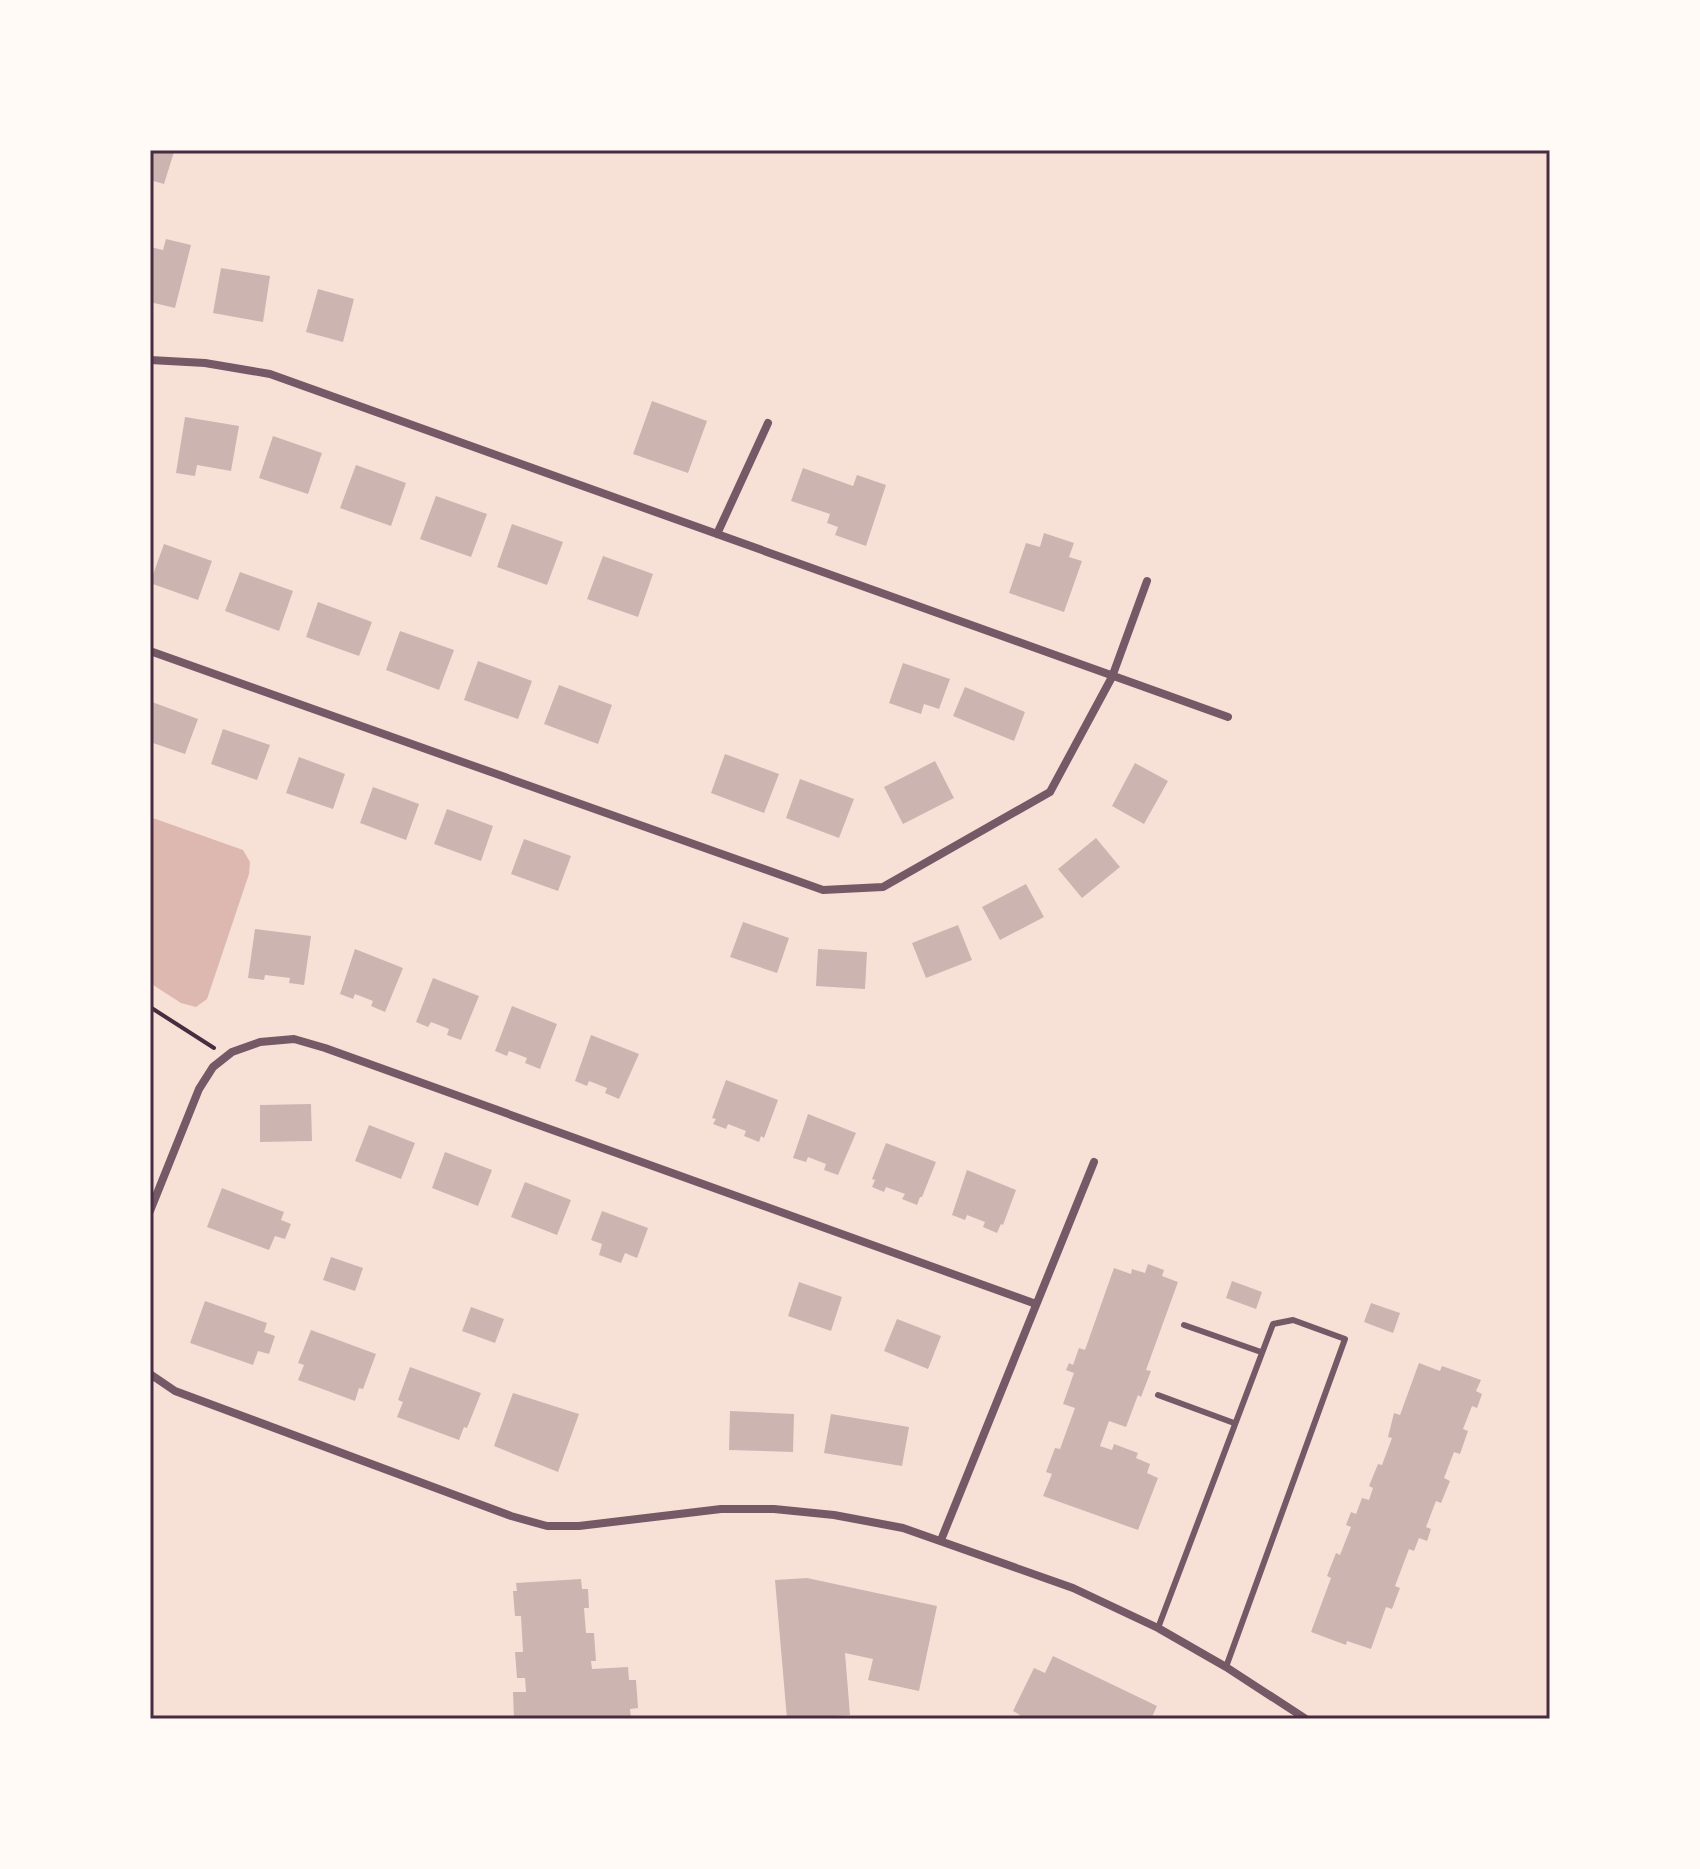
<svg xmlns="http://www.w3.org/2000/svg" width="1700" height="1869" font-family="Mulish,sans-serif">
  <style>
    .water { fill: #dcb8b0 }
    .building { fill: #ccb4b1 }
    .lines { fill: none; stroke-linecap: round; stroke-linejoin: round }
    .path { stroke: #4a2c40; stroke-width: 4 }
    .service { stroke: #755966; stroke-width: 6 }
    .minor { stroke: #755966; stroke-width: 8 }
    .neatline { fill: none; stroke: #4a2c40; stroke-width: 3 }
  </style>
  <rect width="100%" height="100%" fill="#f7e1d7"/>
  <path class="water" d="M 150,817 L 243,850 L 250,862 L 249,874 L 207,999 L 196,1007 L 181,1003 L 150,983 Z"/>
  <path class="building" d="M 150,150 L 174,152 L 164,184 L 150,180 Z
    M 166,239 L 191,245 L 175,308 L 150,302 L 150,247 L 163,250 Z
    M 221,268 L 270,276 L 263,322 L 213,313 Z
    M 318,289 L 354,299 L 343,342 L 306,332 Z
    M 652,401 L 707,421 L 688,473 L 633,454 Z
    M 185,417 L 239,426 L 231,471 L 197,465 L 195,476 L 176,473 Z
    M 273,436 L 322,453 L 308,494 L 259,478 Z
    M 356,465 L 406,483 L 391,526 L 340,508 Z
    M 803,468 L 853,486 L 857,475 L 886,485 L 866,546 L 835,535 L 838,527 L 827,523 L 830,514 L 791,501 Z
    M 436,496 L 487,514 L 471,557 L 420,539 Z
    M 512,524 L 563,542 L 547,585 L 497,567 Z
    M 1044,533 L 1074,543 L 1069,557 L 1082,561 L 1064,612 L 1009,593 L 1026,543 L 1040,547 Z
    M 164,544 L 212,561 L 198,600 L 150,583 Z
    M 603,556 L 653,574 L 638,617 L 587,599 Z
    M 240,572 L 293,591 L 279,631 L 225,611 Z
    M 318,602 L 372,622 L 359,656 L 306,637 Z
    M 400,631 L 454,650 L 439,690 L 386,670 Z
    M 478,661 L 532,681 L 518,719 L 464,700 Z
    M 903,663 L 950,679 L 939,709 L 924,704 L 921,714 L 889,703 Z
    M 559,685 L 612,705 L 598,744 L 544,724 Z
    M 965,687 L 1025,712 L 1014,741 L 953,716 Z
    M 152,702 L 198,719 L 185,754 L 150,742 Z
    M 223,729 L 270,745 L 257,780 L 211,764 Z
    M 725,754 L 779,774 L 764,813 L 711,793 Z
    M 299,757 L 345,774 L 333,809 L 286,793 Z
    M 935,761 L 954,798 L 903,824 L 884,787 Z
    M 1135,763 L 1168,781 L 1144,824 L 1112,806 Z
    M 800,779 L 854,799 L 839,838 L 786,818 Z
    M 373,787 L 419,804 L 406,840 L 360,823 Z
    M 447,809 L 493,826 L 481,861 L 434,844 Z
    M 1096,838 L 1120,867 L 1082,898 L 1058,869 Z
    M 524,839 L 571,856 L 558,891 L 511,874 Z
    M 1026,884 L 1044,917 L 1000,940 L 982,907 Z
    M 743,922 L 789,938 L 777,973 L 730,957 Z
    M 958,925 L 972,960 L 926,978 L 912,943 Z
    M 255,929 L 311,936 L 304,985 L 289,983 L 290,978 L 265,975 L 264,980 L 248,978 Z
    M 355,949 L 403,968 L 385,1012 L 371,1006 L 373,1001 L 355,994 L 353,999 L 340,994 Z
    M 818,949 L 867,952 L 865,989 L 816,986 Z
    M 433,978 L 479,996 L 461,1040 L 447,1035 L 449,1029 L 431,1022 L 428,1027 L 416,1022 Z
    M 512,1006 L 557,1024 L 540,1069 L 525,1063 L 527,1058 L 509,1051 L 507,1056 L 495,1051 Z
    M 591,1035 L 639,1054 L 619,1099 L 605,1093 L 607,1088 L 589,1081 L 587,1086 L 575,1081 Z
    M 726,1080 L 778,1100 L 764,1138 L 761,1136 L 759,1142 L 744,1136 L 746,1131 L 728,1124 L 726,1129 L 713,1124 L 716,1119 L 712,1118 Z
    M 311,1104 L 312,1141 L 260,1142 L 260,1105 Z
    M 808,1114 L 856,1133 L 838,1175 L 824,1170 L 826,1164 L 808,1157 L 806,1162 L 793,1158 Z
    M 369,1125 L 415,1143 L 401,1179 L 355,1161 Z
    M 886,1143 L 936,1162 L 922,1197 L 920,1197 L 917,1205 L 902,1199 L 905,1194 L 886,1187 L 884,1192 L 872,1187 L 875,1180 L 872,1179 Z
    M 445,1152 L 492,1170 L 478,1206 L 432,1188 Z
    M 967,1170 L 1016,1190 L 1003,1225 L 1001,1224 L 997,1233 L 983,1227 L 985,1222 L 967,1215 L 965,1220 L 952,1215 Z
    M 525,1182 L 571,1200 L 557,1235 L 511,1217 Z
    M 222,1188 L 284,1212 L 281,1220 L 291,1224 L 285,1239 L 275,1236 L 269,1250 L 207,1227 Z
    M 602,1211 L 648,1228 L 637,1258 L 625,1253 L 621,1263 L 599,1255 L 602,1244 L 591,1240 Z
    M 331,1257 L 363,1268 L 355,1291 L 323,1280 Z
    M 1148,1264 L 1164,1270 L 1162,1276 L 1178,1282 L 1146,1370 L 1151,1371 L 1141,1397 L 1138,1395 L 1126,1427 L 1109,1421 L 1100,1446 L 1112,1450 L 1114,1444 L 1138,1453 L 1136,1458 L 1150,1464 L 1147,1473 L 1158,1478 L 1138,1530 L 1043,1496 L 1052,1474 L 1046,1472 L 1055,1448 L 1060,1449 L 1075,1408 L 1063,1404 L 1074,1373 L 1066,1370 L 1069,1363 L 1073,1365 L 1079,1348 L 1085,1350 L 1114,1268 L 1131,1274 L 1132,1269 L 1145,1273 Z
    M 1232,1281 L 1262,1292 L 1256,1309 L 1226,1298 Z
    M 799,1282 L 842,1297 L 831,1331 L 788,1316 Z
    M 205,1301 L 267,1323 L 264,1332 L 275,1336 L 269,1354 L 258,1351 L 253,1365 L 190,1343 Z
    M 1371,1303 L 1400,1313 L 1393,1333 L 1364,1322 Z
    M 471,1307 L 504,1319 L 495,1343 L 462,1331 Z
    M 897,1319 L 941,1336 L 928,1369 L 884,1351 Z
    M 311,1330 L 376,1354 L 363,1389 L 359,1388 L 355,1401 L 298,1380 L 304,1365 L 298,1363 Z
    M 1419,1363 L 1440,1371 L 1442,1366 L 1481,1380 L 1476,1391 L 1482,1394 L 1477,1408 L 1472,1406 L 1463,1429 L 1468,1431 L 1460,1454 L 1454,1452 L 1444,1478 L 1450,1481 L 1441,1503 L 1436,1501 L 1426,1527 L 1431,1529 L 1427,1541 L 1419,1538 L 1414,1551 L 1409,1549 L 1395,1586 L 1400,1588 L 1392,1609 L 1386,1607 L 1371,1649 L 1347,1641 L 1346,1645 L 1311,1632 L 1331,1578 L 1327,1576 L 1336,1553 L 1340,1555 L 1351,1527 L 1346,1525 L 1351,1512 L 1356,1514 L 1362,1498 L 1369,1500 L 1373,1488 L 1369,1486 L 1378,1464 L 1382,1465 L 1392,1438 L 1388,1437 L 1394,1413 L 1400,1415 Z
    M 410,1367 L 481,1393 L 467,1428 L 464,1427 L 459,1440 L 397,1417 L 403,1402 L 398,1400 Z
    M 513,1393 L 579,1414 L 558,1472 L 494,1446 Z
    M 730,1411 L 794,1414 L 793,1452 L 729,1450 Z
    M 831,1414 L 909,1427 L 902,1466 L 824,1453 Z
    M 807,1578 L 937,1606 L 919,1691 L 868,1680 L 873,1659 L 845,1653 L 850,1715 L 787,1719 L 775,1580 Z
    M 581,1579 L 582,1589 L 588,1589 L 589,1608 L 584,1608 L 586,1633 L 594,1633 L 596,1661 L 591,1661 L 592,1669 L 628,1667 L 629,1680 L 636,1680 L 638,1708 L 630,1709 L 631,1719 L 514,1719 L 513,1692 L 526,1692 L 525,1678 L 517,1678 L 515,1652 L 523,1652 L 521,1616 L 515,1616 L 513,1591 L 517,1591 L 516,1583 Z
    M 1053,1656 L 1157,1706 L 1151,1719 L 1018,1719 L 1020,1715 L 1013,1711 L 1034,1668 L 1045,1673 Z"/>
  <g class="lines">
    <path class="path" d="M 150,1007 L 214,1048"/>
    <path class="service" d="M 1184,1325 L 1261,1352
      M 1158,1395 L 1234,1423
      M 1158,1628 L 1273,1324 L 1293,1320 L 1345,1339 L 1226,1667"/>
    <path class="minor" d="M 150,360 L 205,363 L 270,374 L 1228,717
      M 717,534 L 768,423
      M 150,651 L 823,890 L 883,887 L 1050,792 L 1112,677 L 1147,581
      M 150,1211 L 199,1089 L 213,1067 L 232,1052 L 260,1042 L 294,1039 L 325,1048 L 1036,1304
      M 150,1374 L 175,1391 L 511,1516 L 547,1526 L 579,1526 L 721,1509 L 774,1509 L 834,1515 L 903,1528 L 1073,1588 L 1158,1628 L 1226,1667 L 1306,1719
      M 941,1540 L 1094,1162"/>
  </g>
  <rect width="1700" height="1869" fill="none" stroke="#fffaf5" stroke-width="304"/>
  <rect x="152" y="152" width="1396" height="1565" class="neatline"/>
</svg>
